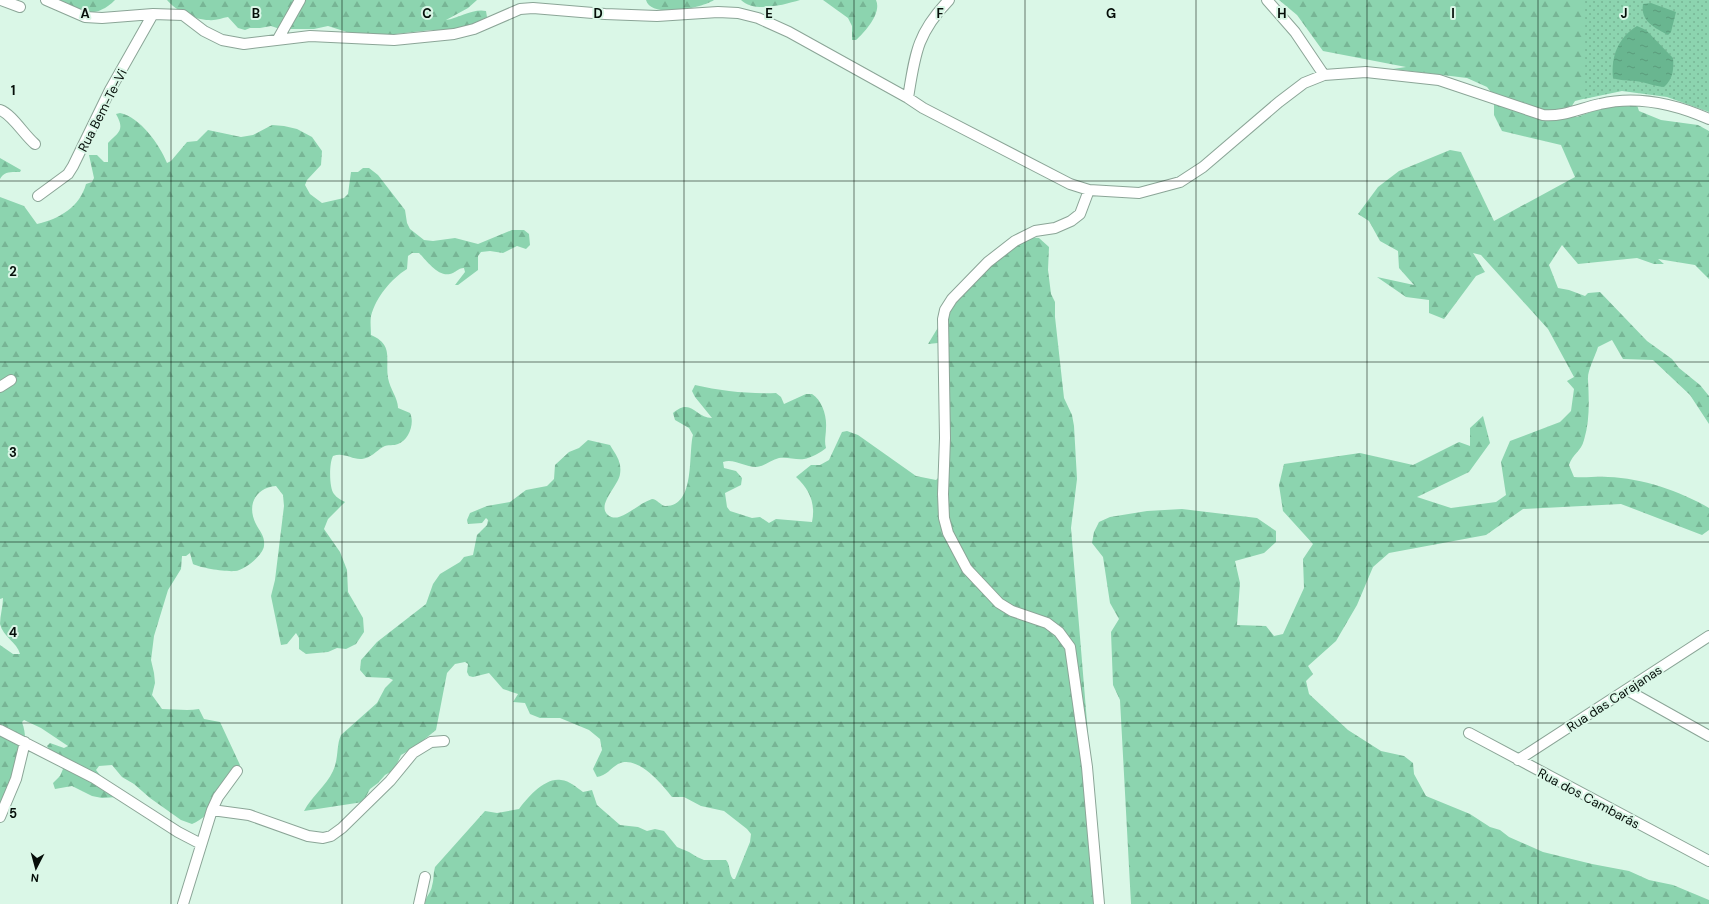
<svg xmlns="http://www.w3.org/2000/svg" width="1709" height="904" font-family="'DM Sans',sans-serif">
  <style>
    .forest { fill: url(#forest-firs) }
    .park { fill: url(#park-dots) }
    .water { fill: url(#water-ripples) }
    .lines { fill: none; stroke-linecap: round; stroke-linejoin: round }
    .minor-casing { stroke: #8ba597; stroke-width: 12 }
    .minor { stroke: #fff; stroke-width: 10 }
    .grid { fill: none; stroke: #050e09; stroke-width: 1; stroke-opacity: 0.55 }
    .labels { text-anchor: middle; stroke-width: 4; stroke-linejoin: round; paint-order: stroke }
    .street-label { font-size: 13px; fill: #050e09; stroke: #daf7e7 }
    .grid-label { font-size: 13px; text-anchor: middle; font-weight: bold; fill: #050e09; stroke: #daf7e7; stroke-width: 4; stroke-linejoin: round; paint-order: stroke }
  </style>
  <defs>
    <pattern id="forest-firs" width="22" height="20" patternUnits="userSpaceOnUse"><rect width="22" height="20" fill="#8cd4af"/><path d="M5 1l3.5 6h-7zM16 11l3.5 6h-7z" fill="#77b595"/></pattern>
    <pattern id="park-dots" width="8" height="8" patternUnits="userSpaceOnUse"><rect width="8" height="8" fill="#8cd4af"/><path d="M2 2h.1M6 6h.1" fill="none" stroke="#77b595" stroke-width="1.8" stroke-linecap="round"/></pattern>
    <pattern id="water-ripples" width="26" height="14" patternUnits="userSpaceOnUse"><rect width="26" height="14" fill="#69b690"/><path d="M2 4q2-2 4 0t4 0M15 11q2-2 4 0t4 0" fill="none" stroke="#5a9b7b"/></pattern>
  </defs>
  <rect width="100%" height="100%" fill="#daf7e7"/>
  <path class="forest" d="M 51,0 L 115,0 C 93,22 76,10 51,0 Z
    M 167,0 L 477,0 L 468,8 L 446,20 C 459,18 474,8 486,11 L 487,17 L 473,25 L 452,31 L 431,30 L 378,36 L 350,33 L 328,26 L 314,29 L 280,29 L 271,26 L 260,28 L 250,28 L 245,30 L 238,28 L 228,17 C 222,18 215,21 209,20 C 195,20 176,11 167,0 Z
    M 646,0 L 714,0 C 702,8 651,19 646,0 Z
    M 741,0 L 800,0 C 783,5 754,13 741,0 Z
    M 823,0 L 876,0 C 882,13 865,32 856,40 L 852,40 L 852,26 L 848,18 Z
    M 1279,0 L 1633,0 L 1595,96 L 1575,101 L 1566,115 L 1577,117 L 1610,105 L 1637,105 L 1639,111 L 1661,120 L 1698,125 L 1709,131 L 1709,279 L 1695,265 L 1658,259 L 1664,264 L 1654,264 L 1637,258 L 1578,264 L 1562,245 L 1549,265 L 1558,288 L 1569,290 L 1585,296 L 1588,293 L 1600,292 L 1647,341 L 1672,359 L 1679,368 L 1700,385 L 1709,396 L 1709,424 L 1690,395 L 1653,360 L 1623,359 L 1612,340 L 1598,347 C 1595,357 1587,371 1588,380 C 1589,400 1590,420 1584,440 C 1581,452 1573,453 1569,465 L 1574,477 C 1586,478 1597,476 1608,477 C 1642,478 1680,491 1709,508 L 1709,530 L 1702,535 L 1621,504 L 1523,509 L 1486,535 L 1389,553 L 1373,567 L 1357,605 L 1336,641 L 1308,666 L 1313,674 L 1306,681 L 1309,694 L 1348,730 L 1381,751 L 1404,756 L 1413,763 L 1414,774 L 1426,796 L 1470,814 L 1490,827 L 1500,830 L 1509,837 L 1543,852 L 1592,864 L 1629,871 L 1649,880 L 1673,885 L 1709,900 L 1709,904 L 1131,904 L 1120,700 L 1113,685 L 1111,632 L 1119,619 L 1110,603 L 1103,557 L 1092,543 L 1094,532 L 1099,522 L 1110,517 L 1147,511 L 1182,509 L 1257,518 L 1276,531 L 1276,542 L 1264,553 L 1235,561 L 1240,583 L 1237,625 L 1266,626 L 1274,636 L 1283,634 L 1304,588 L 1303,559 L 1313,544 L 1283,511 L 1279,485 L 1284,464 L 1360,453 L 1413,465 L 1459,442 L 1470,446 L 1470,428 L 1483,416 L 1490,443 L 1469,472 L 1417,497 L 1451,508 L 1496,502 L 1506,495 L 1501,462 L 1510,441 L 1560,422 L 1571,411 L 1574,389 L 1567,381 L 1574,377 L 1548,329 L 1481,255 L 1473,253 L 1485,272 L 1476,276 L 1444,319 L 1429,313 L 1429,300 L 1406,297 L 1377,277 L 1414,285 L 1399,268 L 1398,251 L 1380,241 L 1369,221 L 1358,214 L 1378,187 L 1399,171 L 1450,150 L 1461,152 L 1494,221 L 1575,177 L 1561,145 L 1502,131 L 1494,115 L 1494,96 L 1487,87 L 1467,78 L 1393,69 L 1406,67 L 1323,51 L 1297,15 Z
    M 120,113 C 140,117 160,145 167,163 L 171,161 L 187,142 L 197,141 L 208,130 L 241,137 L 253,135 L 272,125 L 284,126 L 297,129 L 312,137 L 322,151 L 321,165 L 307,180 L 305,185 L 310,194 L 322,203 L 344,198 L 348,194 L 351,172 L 358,172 L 363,168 L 369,168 L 378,175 L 405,210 L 407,223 L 410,229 L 424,240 L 433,241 L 455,238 L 478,244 L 512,230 L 524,230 L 529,234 L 530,245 L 526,249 L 517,246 L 503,253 L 490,251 L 481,252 L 478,256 L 478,270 L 458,285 L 455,285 L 465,272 L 464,268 C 458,268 455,273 450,274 C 438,277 426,260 419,253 L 412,253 L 408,256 L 407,269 C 391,279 376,297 371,316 C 370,322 371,329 371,335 C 394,345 385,359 388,378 C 390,389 398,398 398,408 L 410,413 C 415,423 409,440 398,444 C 394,446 388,444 383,447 C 376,451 371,458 362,459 C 352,460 344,452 333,456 C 329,463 329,488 334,494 C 337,498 341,500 345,502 L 328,519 L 324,529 L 340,552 L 347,570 L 348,592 L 363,618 L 364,632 L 356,644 L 346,649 L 337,648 L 328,652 L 306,654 L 299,649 L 299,638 L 296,633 L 287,644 L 281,645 L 271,596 L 275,580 L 284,506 L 283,495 L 276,486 C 254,488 246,507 257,526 C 261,533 265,537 264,546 C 263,555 245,570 235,571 C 226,572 201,568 193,564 L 190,553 L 186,556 L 182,556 L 181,569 L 168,590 L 154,636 L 151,660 L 154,673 L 155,683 L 152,695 L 162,709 C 175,709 187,711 199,709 L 204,719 L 220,722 L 240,765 L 238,771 C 226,788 213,816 192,824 L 181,820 L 150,798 L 134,784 L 122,777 L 112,765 L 99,766 L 96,770 L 117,797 L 102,798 L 92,796 L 72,786 L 55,789 L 53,783 L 60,776 L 63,769 L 47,746 L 50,743 L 64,748 L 68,746 L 41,728 L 24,720 L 22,722 C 33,752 12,782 0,809 L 0,645 L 13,654 L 20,654 C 17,642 3,637 0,624 C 0,615 3,607 3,598 L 0,599 L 0,197 L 24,206 L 37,224 C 59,219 80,207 86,184 L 92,182 L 94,178 L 89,155 L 97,155 L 104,162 L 108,162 L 108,143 C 119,132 125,130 116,114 Z
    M 0,158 L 21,170 L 20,172 C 12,172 4,171 0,179 Z
    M 1027,237 L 1039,238 L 1049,247 L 1048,270 L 1051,294 L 1055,302 L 1055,317 L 1064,398 L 1072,415 L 1074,426 L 1077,479 L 1071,528 L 1102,904 L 425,904 C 425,897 431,893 432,886 C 434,880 433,874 435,867 L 485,811 L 497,813 L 519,809 C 527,798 545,777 561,780 C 570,781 576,787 583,792 L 592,790 L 597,805 L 620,825 L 638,827 L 647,831 L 655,829 L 664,831 L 677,847 L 689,852 L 697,857 L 704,860 L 726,860 C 731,866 728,873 733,879 L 735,879 L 750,842 L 751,834 L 747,829 L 724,811 L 701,806 L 684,797 L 672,797 C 662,784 637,754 618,764 C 611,768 606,776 597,777 L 593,769 L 602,750 L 600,739 L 589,730 L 560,718 L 540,718 L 530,714 L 525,703 L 513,702 L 518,694 L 503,689 L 489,673 L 473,677 L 469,676 L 467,672 L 468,664 L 465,662 L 455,664 L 447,673 L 436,730 L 415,747 L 401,755 L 394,770 L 385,775 L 378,783 L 370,789 L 363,802 L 304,811 C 312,796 326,786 333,771 C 339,758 336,746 341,735 L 377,703 L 385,688 L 393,680 L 389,678 L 366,677 L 360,670 L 361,660 L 377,642 L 426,604 L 433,584 L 440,574 L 460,562 L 464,557 L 473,555 L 477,535 L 487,525 L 488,520 L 486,518 L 482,523 L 468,524 L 467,520 L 470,513 L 487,506 L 510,502 L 526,490 L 547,486 L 554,479 L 555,465 L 569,452 L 579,448 L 588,440 L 610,445 C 616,455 622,462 620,474 C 619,485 596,505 608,515 C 611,518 616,518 619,517 C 631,513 640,503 652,499 C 657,499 660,505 665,506 C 696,507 688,453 693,435 L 689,428 L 675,420 L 673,413 C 692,397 695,418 712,418 L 695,397 L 692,391 L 695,385 C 721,391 749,394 776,393 L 781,397 L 784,404 L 806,394 L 812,394 C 822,400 827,416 826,428 C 826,435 824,441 826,448 C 822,452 810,458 804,459 C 796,460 788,457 779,458 C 771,460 763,467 756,467 C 744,467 734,458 723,462 L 724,468 L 736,471 L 742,478 L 741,485 L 725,493 L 727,507 L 730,511 L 752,518 L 760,517 L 769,523 L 776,519 L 812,522 C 816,503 809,489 796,477 L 811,465 L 820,465 L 829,460 L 842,432 L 847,431 L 858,435 L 916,476 L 936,480 L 946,470 L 947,342 L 928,344 L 960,291 Z"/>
  <path class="park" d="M 1585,0 L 1709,0 L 1709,112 L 1667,97 L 1622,91 L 1584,99 Z"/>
  <path class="water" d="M 1651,3 L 1676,12 L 1671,32 L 1668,35 C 1655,28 1640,21 1643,4 Z
    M 1637,26 L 1646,30 L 1673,58 C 1674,69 1673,79 1664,87 C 1653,86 1645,82 1635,81 C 1627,80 1621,81 1613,78 C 1611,56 1618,38 1637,26 Z"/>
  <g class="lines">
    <g class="minor-casing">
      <path id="minor" d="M 1,0 L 20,7
        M 46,0 L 85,17 L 102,18 L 153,14 L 183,15 L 204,31 L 222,40 L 244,44 L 310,36 L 394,40 L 454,34 L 474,29 L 520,9 L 533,8 L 605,14 L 657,16 L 718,12 L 738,13 L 758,18 L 789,32 L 908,98 L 923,108 L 1070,184 L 1089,190 L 1139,193 L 1180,182 L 1203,167 L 1279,102 L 1304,83 L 1324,75 L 1366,72 L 1439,80 L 1543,115 C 1563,117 1581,108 1600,104 C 1638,95 1675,104 1709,119
        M 1267,0 L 1295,32 L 1324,75
        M 278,39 L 300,0
        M 908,98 C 915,54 917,33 949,0
        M 0,110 C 12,114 24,135 35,144
        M 1089,190 L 1080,214 L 1071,221 L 1055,228 L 1035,231 L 1015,241 L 988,262 L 952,299 L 945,310 L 943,319 L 945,438 L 943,494 L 944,518 L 948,533 L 967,569 L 999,603 L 1012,611 L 1047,623 L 1059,632 L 1070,647 L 1087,767 L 1099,904
        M 38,196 L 68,174 L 73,166 L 110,90 L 153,14
        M 0,387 L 11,380
        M 1627,690 L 1709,736
        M 0,730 L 94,778 L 178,832 L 201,844
        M 1469,733 L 1709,861
        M 1518,760 L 1709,636
        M 212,810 L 249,815 L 308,836 L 323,838 L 331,836 L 342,828 L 390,781 L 413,753 L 431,742 L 444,741
        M 0,817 L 16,779 L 25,742
        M 183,904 L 212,810 L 218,797 L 237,771
        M 419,904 L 425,877"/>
    </g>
    <use href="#minor" class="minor"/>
  </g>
  <path class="grid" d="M 171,0 L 171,904M 342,0 L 342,904M 513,0 L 513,904M 684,0 L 684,904M 854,0 L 854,904M 1025,0 L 1025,904M 1196,0 L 1196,904M 1367,0 L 1367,904M 1538,0 L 1538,904M 0,181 L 1709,181M 0,362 L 1709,362M 0,542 L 1709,542M 0,723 L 1709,723"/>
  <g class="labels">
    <g class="street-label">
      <text transform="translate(102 110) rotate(-63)" y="5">Rua Bem-Te-Vi</text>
      <text transform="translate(1614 698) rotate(-33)" y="5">Rua das Carajanas</text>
      <text transform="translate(1589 798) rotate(28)" y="5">Rua dos Cambarás</text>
    </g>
  </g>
  <g class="grid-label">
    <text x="85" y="18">A</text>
    <text x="256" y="18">B</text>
    <text x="427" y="18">C</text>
    <text x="598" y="18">D</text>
    <text x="769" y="18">E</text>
    <text x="940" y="18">F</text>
    <text x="1111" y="18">G</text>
    <text x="1282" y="18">H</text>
    <text x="1453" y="18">I</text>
    <text x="1624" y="18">J</text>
    <text x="13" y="95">1</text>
    <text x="13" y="276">2</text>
    <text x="13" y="457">3</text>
    <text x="13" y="637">4</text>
    <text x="13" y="818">5</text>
  </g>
  <g transform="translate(36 868) rotate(186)" stroke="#daf7e7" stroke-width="3" paint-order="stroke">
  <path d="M0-3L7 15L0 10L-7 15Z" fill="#050e09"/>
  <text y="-6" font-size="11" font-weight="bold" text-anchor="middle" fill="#050e09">N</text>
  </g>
</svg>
